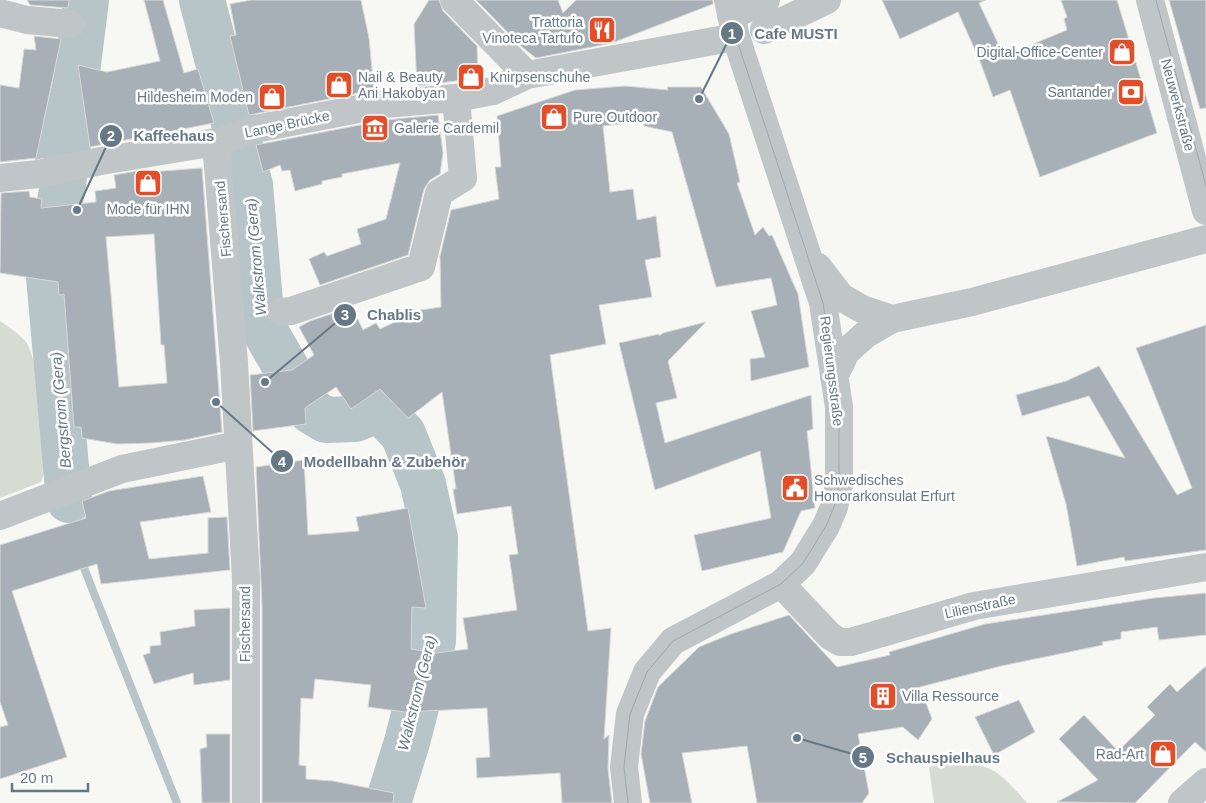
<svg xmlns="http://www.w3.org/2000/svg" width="1206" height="803" font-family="Helvetica,sans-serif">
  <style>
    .green { fill: #d7dcd3 }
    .water { fill: #b7c4c8 }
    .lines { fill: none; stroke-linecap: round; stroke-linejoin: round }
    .stream { stroke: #b7c4c8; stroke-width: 8 }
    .river { stroke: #b7c4c8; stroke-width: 46 }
    .building { fill: #a7b0b6; stroke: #d9d9d7; fill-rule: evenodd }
    .minor { stroke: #c0c5c8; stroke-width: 28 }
    .tram { stroke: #9fa7ac; stroke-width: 1 }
    .labels { text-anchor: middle; stroke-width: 5; stroke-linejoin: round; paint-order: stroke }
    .poi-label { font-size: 14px; fill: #667885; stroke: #fff; text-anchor: start }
    .street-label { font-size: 14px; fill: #667885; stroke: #fff }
    .water-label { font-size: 15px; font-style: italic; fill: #627a81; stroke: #fff }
    .leader { fill: none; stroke: #667885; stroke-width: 2 }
    .callout-dot { fill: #667885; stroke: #fff; stroke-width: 2 }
    .mark-label { font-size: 15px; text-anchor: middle; font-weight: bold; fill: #fff }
    .callout-label { font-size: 15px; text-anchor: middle; font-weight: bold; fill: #667885; stroke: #fff; stroke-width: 5; stroke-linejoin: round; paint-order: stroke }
  </style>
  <rect width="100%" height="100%" fill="#f7f7f4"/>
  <path class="green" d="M 0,321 C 11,329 26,337 30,350 C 41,379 42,438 45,470 L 41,482 L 0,498 Z
    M 949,761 C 994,765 998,770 1027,803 L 934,803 L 929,767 Z"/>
  <path class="water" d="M 77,0 L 94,0 L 90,68 L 84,105 L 90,148 L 35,160 L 51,89 L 74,18 Z"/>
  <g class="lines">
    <path class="stream" d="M 69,500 L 75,530
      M 80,558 L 177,803"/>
    <path class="river" d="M 202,0 L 250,185 L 262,326 L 311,411 L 326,420 L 355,419 L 379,409 L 403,434 L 423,484 L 435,538 L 433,641 L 407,742 L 388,803
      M 69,500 L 48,266 L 63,185 L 86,0"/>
  </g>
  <path class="building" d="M 27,0 L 69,0 L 68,8 L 30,5 Z
    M 144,0 L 163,0 L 184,73 L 198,69 L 214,123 L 90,147 L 78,65 L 107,72 L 160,61 Z
    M 251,0 L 361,0 L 369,38 L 374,90 L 249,115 L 230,36 L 236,35 L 230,4 Z
    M 429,0 L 439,0 L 443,11 L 477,46 L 478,78 L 417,86 L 414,24 Z
    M 476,0 L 558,0 L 563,13 L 576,0 L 713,0 L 713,4 L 612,43 L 536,58 L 522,47 Z
    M 882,0 L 986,0 L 979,3 L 1004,56 L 1067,30 L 1064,19 L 1067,17 L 1061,0 L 1117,0 L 1157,133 L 1040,177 L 1010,90 L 993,97 L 980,61 L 958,12 L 900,39 Z
    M 1169,0 L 1206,0 L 1206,108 L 1200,109 Z
    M 34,36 L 61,39 L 36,158 L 0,162 L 0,85 L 19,88 L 24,49 L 36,50 Z
    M 625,86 L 668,90 L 667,87 L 701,87 L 729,134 L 740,182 L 737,183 L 755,235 L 763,227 L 769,236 L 772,235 L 798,294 L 809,367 L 751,381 L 750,359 L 765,357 L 751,311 L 777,305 L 771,278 L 716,287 L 672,132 L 644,126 L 644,121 L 603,126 L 610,192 L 633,189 L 637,220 L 656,216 L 661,257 L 645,260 L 652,297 L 599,305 L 606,344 L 550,355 L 588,631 L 611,628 L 604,739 L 609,735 L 608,769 L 612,803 L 562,803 L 560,773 L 477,778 L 476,758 L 490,757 L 487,708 L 405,712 L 368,707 L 371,685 L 315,679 L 313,699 L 301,698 L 299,765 L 306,766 L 306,779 L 333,781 L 394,793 L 393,803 L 262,803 L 262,606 L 256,467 L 304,460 L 308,535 L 359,531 L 356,517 L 408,508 L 426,608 L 412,607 L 411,649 L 436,653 L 468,649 L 463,618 L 517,610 L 509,555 L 518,554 L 511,506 L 457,514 L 453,489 L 456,489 L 442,392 L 408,418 L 380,389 L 351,409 L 336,387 L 305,408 L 306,424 L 253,431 L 250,375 L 292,370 L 314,355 L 299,327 L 310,321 L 352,307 L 363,330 L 376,323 L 380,329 L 421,310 L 441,307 L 440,256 L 451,210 L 499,199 L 495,167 L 501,167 L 497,116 L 575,90 Z
    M 438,115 L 443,153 L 440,174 L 430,180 L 424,189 L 408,255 L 320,285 L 309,259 L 324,252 L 327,256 L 361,244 L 357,229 L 386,219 L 400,163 L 342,174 L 342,177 L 322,181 L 322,184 L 295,191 L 290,170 L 282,171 L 280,165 L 263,172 L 256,145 L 386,120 Z
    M 202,168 L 222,432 L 185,440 L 151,443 L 117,444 L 82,438 L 81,427 L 74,427 L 64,294 L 59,295 L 58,282 L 0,273 L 1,193 L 29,191 L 30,197 L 42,199 L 41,208 L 96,202 L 95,191 L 116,188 L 114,175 L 149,169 L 150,172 ZM 154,234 L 161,345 L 164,345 L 167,383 L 119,387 L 106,237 Z
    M 706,322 L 668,361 L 677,398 L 656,403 L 665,443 L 811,395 L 813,429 L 807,431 L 815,508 L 801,511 L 783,552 L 702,571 L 694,535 L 771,518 L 760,451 L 655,490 L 619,343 L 659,334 L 659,336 L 663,333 Z
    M 1206,325 L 1206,550 L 1125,561 L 1124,557 L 1077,566 L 1066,504 L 1046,436 L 1125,458 L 1089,396 L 1022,416 L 1016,395 L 1066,381 L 1099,366 L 1177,495 L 1192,488 L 1136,348 Z
    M 203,476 L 211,512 L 140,522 L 149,559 L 208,553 L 208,518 L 227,517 L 230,570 L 101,584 L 97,564 L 12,591 L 67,757 L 0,779 L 0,727 L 8,725 L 0,702 L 0,545 L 86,518 L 82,501 L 109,491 Z
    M 1206,593 L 1206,635 L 1159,640 L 1157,627 L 1121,632 L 1121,639 L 1102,642 L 1103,645 L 1001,666 L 920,687 L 932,719 L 918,740 L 903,727 L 858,734 L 869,793 L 862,803 L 757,803 L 747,746 L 682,753 L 692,803 L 650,803 L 641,754 L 645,721 L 658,687 L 699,647 L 731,634 L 789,615 L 837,667 L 890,655 L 889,652 L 985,624 L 1154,598 Z
    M 230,608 L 230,680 L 194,685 L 193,673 L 154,684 L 143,655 L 150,653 L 150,646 L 161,645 L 160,632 L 195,626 L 194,610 Z
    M 1206,666 L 1206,752 L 1195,742 L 1135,803 L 1057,802 L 1098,780 L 1059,739 L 1084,715 L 1118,751 L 1155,715 L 1147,707 L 1170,684 L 1177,692 Z
    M 1019,700 L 1035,732 L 994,755 L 975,717 Z
    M 206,734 L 230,734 L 230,803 L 202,803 L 200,749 L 207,747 Z"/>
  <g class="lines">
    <path class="minor" d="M 454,0 L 527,75
      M 1150,0 L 1206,211
      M 0,13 L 27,20 L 71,24
      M 731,16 L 766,0
      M 764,30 L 827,0
      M 216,142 L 234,363 L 246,579 L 246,803
      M 0,178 L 38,174 L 101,161 L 216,142 L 255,129 L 384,104 L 456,98 L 493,91 L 527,75 L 736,37
      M 818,267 L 841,297 L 862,309 L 892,319
      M 281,312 L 291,311 L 421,267 L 439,193 L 463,178 L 456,98
      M 834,377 L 846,352 L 866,334 L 892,319 L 972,302 L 1206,239
      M 0,516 L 122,469 L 238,445
      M 781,584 L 830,636 L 840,642 L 851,642 L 974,606 L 1206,567
      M 628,803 L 624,767 L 630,714 L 647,672 L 673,641 L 781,584 L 803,563 L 826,526 L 834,507 L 839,485 L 839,407 L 823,303 L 736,37 L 728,0
      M 1182,803 L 1206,782"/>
    <path class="tram" d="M 1156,0 L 1206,186
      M 628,803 L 624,767 L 630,714 L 647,672 L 673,641 L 781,584 L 803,563 L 826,526 L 834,507 L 839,485 L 839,407 L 823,303 L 736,37"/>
  </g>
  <defs>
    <g id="restaurant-square" transform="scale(1.4375)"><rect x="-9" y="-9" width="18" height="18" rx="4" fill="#e34e29" stroke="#fff"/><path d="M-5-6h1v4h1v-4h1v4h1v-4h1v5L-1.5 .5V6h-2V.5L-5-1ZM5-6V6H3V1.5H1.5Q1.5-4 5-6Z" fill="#fff"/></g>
    <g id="shop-square" transform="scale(1.4375)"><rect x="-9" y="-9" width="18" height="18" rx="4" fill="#e34e29" stroke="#fff"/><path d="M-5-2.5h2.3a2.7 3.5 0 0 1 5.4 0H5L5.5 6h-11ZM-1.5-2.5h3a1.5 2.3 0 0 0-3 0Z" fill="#fff"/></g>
    <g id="bank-square" transform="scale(1.4375)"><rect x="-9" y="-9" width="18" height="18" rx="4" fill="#e34e29" stroke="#fff"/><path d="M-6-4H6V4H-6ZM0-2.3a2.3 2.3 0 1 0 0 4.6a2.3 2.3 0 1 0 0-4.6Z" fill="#fff"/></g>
    <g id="museum-square" transform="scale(1.4375)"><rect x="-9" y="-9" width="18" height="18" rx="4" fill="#e34e29" stroke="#fff"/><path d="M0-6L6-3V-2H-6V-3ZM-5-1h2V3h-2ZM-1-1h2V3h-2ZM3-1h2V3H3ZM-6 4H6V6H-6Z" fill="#fff"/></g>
    <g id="civic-square" transform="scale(1.4375)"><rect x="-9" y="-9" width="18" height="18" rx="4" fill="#e34e29" stroke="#fff"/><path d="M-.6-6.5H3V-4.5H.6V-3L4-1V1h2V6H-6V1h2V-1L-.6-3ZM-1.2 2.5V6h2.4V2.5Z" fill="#fff"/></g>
    <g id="building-square" transform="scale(1.4375)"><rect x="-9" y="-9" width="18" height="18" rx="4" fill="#e34e29" stroke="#fff"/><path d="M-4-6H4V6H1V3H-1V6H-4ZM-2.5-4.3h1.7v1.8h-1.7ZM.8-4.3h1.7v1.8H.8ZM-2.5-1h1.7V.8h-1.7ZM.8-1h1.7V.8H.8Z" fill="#fff"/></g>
  </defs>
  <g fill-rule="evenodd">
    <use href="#restaurant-square" x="602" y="30"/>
    <use href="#shop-square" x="1122" y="52"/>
    <use href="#shop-square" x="471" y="77"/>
    <use href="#shop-square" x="339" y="85"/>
    <use href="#bank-square" x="1131" y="92"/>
    <use href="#shop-square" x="272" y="97"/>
    <use href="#shop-square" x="554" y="117"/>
    <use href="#museum-square" x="375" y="128"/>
    <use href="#shop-square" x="148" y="183"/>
    <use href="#civic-square" x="795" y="488"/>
    <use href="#building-square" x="883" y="696"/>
    <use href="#shop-square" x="1163" y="754"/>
  </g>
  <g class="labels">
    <g class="poi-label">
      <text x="583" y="27" text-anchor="end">Trattoria<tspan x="583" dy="16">Vinoteca Tartufo</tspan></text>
      <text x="1103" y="57" text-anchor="end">Digital-Office-Center</text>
      <text x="358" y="82">Nail &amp; Beauty<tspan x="358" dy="16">Ani Hakobyan</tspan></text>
      <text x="490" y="82">Knirpsenschuhe</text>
      <text x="1112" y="97" text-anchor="end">Santander</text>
      <text x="253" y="102" text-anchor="end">Hildesheim Moden</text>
      <text x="573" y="122">Pure Outdoor</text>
      <text x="394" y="133">Galerie Cardemil</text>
      <text x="148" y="214" text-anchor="middle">Mode für IHN</text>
      <text x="814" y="485">Schwedisches<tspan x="814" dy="16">Honorarkonsulat Erfurt</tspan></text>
      <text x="902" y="701">Villa Ressource</text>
      <text x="1144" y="759" text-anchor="end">Rad-Art</text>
    </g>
    <g class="street-label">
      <text transform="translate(1178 105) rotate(75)" y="5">Neuwerkstraße</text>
      <text transform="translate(287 124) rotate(-12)" y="5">Lange Brücke</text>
      <text transform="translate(223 219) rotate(-95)" y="5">Fischersand</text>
      <text transform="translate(832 371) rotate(83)" y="5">Regierungsstraße</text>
      <text transform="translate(980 606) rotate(-12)" y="5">Lilienstraße</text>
      <text transform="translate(245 624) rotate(-90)" y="5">Fischersand</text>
    </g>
    <g class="water-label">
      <text transform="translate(256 257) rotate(-95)" y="5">Walkstrom (Gera)</text>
      <text transform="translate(61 410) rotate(-95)" y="5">Bergstrom (Gera)</text>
      <text transform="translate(417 693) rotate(-76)" y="5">Walkstrom (Gera)</text>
    </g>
  </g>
  <path class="leader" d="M699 99L732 33M77 210L111 136M265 382L345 315M216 402L282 461M797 738L863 757"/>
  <g class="callout-dot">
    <circle cx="699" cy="99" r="5"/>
    <circle cx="77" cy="210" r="5"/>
    <circle cx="265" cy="382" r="5"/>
    <circle cx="216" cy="402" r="5"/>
    <circle cx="797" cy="738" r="5"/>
    <circle cx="732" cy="33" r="12"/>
    <circle cx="111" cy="136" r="12"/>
    <circle cx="345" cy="315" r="12"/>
    <circle cx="282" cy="461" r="12"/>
    <circle cx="863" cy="757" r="12"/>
  </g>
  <g class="mark-label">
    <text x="732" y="39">1</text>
    <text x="111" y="141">2</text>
    <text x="345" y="320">3</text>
    <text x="282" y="467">4</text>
    <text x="863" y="763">5</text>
  </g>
  <g class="callout-label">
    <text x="796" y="39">Cafe MUSTI</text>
    <text x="174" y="141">Kaffeehaus</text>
    <text x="394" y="320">Chablis</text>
    <text x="385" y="467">Modellbahn &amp; Zubehör</text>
    <text x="943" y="763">Schauspielhaus</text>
  </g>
  <path d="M12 783v8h76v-8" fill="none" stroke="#667885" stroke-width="2.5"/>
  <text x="20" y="783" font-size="15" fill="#667885" stroke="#ffffff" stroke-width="4" paint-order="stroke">20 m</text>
</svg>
